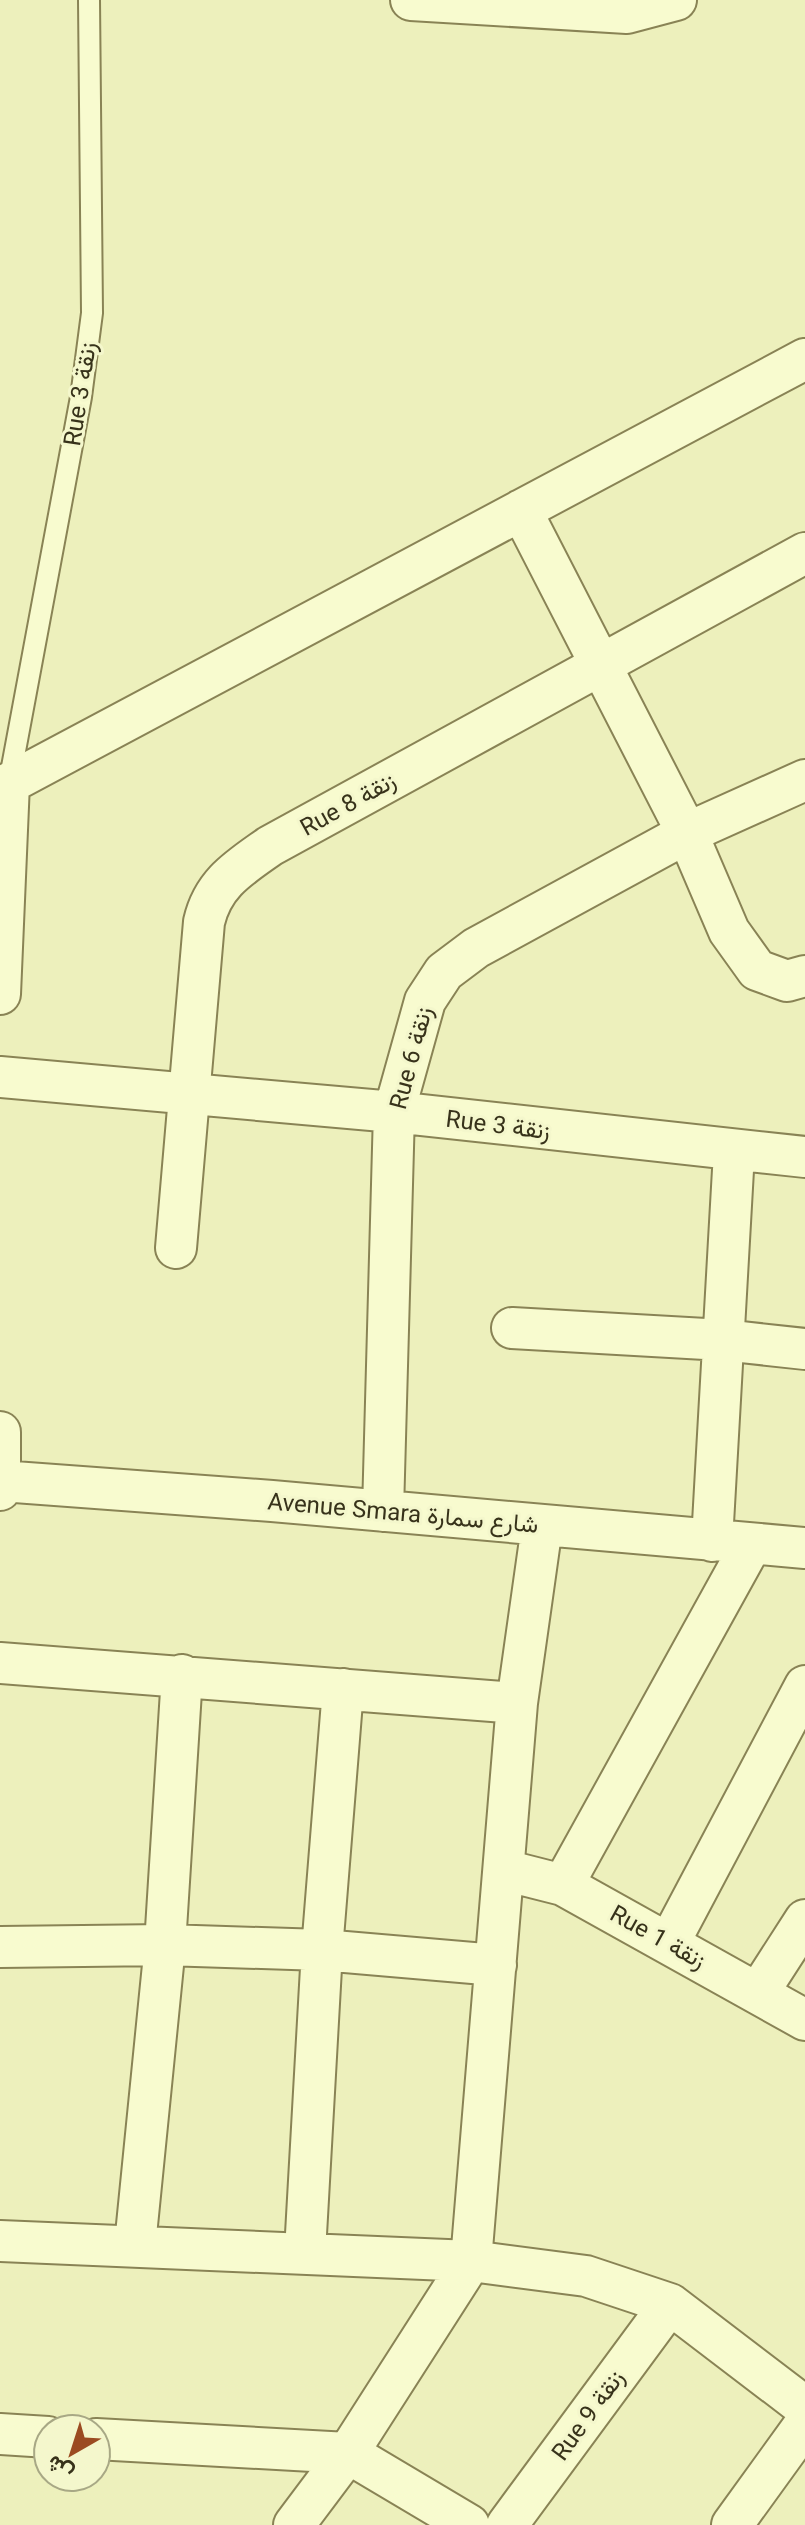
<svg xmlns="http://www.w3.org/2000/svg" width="805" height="2525" font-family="Georgia,Vazirmatn,serif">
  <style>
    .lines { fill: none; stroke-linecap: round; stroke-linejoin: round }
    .service-casing { stroke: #898355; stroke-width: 24 }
    .minor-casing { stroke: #898355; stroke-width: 44 }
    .service { stroke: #f8fbcf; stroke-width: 20 }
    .minor { stroke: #f8fbcf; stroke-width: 40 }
    .labels { text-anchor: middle; stroke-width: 6; stroke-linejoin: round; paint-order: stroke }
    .street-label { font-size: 24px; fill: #37321a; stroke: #f4f7cc }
  </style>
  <rect width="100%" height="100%" fill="#edf0bc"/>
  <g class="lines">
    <g class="service-casing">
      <path id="service" d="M 9,783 L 81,397 L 92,313 L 89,0"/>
    </g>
    <g class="minor-casing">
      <path id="minor" d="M 411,0 L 627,13 L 676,0
        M 521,510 L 687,833 L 729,931 L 757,970 L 787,981 L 805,976
        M 0,788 L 805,359
        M 0,994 L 9,783
        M 0,1077 L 394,1112 L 805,1157
        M 176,1248 L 204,922 C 213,883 239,868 270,846 L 805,553
        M 512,1328 L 723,1340 L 805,1349
        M 0,1432 L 0,1490
        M 0,1481 L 272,1501 L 805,1548
        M 383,1511 L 394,1112 L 425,1001 L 444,972 L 476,948 L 687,833 L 805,780
        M 712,1541 L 734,1152
        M 0,1663 L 517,1703
        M 504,1870 L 563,1885 L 805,2020
        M 563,1885 L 751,1545
        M 669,1943 L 805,1686
        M 0,1947 L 165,1945 L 322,1950 L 496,1965
        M 758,1993 L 805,1920
        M 0,2241 L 471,2261 L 586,2276 L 670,2304 L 805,2407
        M 135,2245 L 165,1945 L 182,1675
        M 305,2252 L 322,1950 L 343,1689
        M 0,2434 L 48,2437
        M 96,2439 L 348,2453 L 469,2525
        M 294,2525 L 348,2453 L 471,2261 L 517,1703 L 542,1526
        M 507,2525 L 670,2304
        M 732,2525 L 805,2424"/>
    </g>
    <use href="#service" class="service"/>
    <use href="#minor" class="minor"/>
  </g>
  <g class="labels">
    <g class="street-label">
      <text transform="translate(80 394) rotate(-81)" y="8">Rue 3 زنقة</text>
      <text transform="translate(348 804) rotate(-29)" y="8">Rue 8 زنقة</text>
      <text transform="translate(411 1058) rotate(-75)" y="8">Rue 6 زنقة</text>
      <text transform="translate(498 1125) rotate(7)" y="8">Rue 3 زنقة</text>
      <text transform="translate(403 1513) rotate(5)" y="8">Avenue Smara شارع سمارة</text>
      <text transform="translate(658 1937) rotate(29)" y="8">Rue 1 زنقة</text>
      <text transform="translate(588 2415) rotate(-54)" y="8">Rue 9 زنقة</text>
    </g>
  </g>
  <g transform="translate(72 2453) rotate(219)"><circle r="38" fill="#f4f7cc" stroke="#a8a885" stroke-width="2"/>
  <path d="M0-6L14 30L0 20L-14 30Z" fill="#9b4b21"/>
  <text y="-12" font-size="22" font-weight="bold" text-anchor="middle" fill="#37321a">ش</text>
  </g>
</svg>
